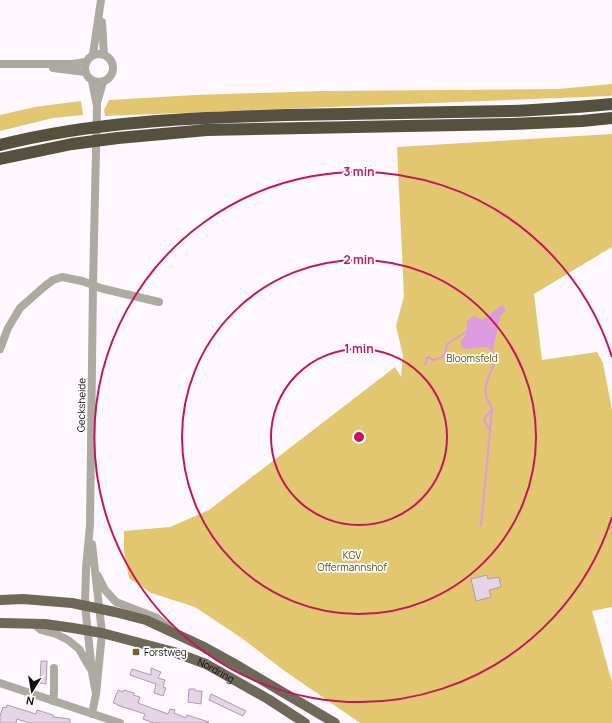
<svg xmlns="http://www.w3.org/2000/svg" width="612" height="723" font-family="Manrope,sans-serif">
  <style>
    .green { fill: #e2c770 }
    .water { fill: #dc9be0 }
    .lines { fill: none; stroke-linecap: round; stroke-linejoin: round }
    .stream { stroke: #dc9be0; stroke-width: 2 }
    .building { fill: #e5d4e6; stroke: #ac9cad }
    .minor { stroke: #adaaa1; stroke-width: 8 }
    .major { stroke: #6d6858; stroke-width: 10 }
    .highway { stroke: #56503e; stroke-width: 12 }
    .ring { fill: none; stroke: #c2185b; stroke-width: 2 }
    .poi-dot { fill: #70612e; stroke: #fff; stroke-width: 1.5 }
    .labels { text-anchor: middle; stroke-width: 3.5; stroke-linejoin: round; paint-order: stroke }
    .park-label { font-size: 10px; fill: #634f00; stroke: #fff }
    .street-label { font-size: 10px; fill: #110c12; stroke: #fff }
    .poi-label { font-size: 10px; fill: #110c12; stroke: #fff; text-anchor: start }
    .centre { fill: #c2185b; stroke: #fff; stroke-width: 2 }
    .ring-label { font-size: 12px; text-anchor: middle; font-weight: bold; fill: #c2185b; stroke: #fff; stroke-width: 3.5; stroke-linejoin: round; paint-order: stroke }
  </style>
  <rect width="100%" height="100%" fill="#fff8ff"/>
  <path class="green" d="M 612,84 L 612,95 L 610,96 L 105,116 L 104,110 L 109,100 L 195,95 L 322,91 L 558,89 Z
    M 81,101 L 83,115 L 53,118 L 0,131 L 0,115 L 35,107 Z
    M 612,134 L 612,247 L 534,294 L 542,360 L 597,352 L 603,363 L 612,410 L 612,607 L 592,611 L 612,682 L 612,723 L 360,723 L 282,669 L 243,639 L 195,607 L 151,593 L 129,578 L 124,551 L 124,531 L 170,527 L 209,510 L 395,367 L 401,377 L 403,356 L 396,326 L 404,296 L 397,147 Z"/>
  <path class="water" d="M 502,305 L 506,310 L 500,316 L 493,351 L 491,350 L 486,347 L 465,349 L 461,346 L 461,341 L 466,335 L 467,321 L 474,316 L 483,320 Z"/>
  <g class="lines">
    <path class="stream" d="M 424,365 L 426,363 L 427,358 L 429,357 L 433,360 C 443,358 446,355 447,344 L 466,332
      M 491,431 C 483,422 482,418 492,410
      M 481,526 L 492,410 C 492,406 489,403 487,399 C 483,389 488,379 492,368 L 494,365 L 494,354 L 492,351"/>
  </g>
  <path class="building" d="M 487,575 L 488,579 L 499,577 L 501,587 L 489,590 L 491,597 L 476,601 L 471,579 Z
    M 41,661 L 47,661 L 46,684 L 40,683 Z
    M 151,668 L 161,672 L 158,678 L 165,680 L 163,687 L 166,688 L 163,696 L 154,693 L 156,684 L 130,675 L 132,669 L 151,675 Z
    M 189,689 L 195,689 L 195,691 L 202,691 L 201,704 L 188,702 Z
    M 118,690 L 123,692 L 124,690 L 134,693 L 133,695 L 140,697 L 138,703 L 168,714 L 170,709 L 175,710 L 174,713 L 186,718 L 187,715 L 209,722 L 208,723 L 154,723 L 143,719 L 145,714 L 117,705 L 117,704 L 113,703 Z
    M 211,694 L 246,711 L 243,716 L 209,700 Z
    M 7,705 L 36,714 L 37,710 L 53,715 L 53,717 L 70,719 L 70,723 L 29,723 L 17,719 L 16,723 L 0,723 L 0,716 L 3,707 L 6,708 Z"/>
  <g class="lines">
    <path class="minor" d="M 102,22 L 104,55
      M85 68a14 14 0 1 1 28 0a14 14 0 1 1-28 0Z
      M 93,54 L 101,0
      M 0,64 L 73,64 L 85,62
      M 53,68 L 85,72
      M 92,81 L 97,106 L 93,285 L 90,525 L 86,568 L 85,605 L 92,672 L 96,694
      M 97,103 L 103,82
      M 0,349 L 8,328 L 20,308 L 45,286 L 53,280 L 62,277 L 82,281 L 93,285 L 100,288 L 159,302
      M 92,544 L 102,633 L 96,694 L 92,714
      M 98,576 L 105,590 L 116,602 L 157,618 L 168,627
      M 33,623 L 41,630 L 56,634 L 68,640 L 79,649 L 90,668
      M 0,683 L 120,723
      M 53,701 L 54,693 L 54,668"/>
    <g class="major">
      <path d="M 0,600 L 23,599 L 72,603 L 115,612 L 146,620 L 202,646 L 240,667 L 335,723"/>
      <path id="s1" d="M 0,623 L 45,624 L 73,628 L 102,633 L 174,652 L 206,664 L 268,699 L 305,723"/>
    </g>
    <path class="highway" d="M 0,145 C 94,121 192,118 288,115 C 362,113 436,113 510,111 C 544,110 578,107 612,104
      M 0,159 L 72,144 L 118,138 L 207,130 L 512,124 L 582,121 L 612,118"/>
  </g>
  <g class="ring">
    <circle cx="359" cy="437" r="88"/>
    <circle cx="359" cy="437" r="177"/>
    <path d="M612 517A265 265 0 1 1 612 357"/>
  </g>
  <rect class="poi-dot" x="132" y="648" width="8" height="8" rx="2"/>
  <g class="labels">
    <g class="park-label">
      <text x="472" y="362">Bloomsfeld</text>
      <text x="352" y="559">KGV<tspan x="352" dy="12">Offermannshof</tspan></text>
    </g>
    <g class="street-label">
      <text transform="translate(81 405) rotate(-89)" y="4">Gecksheide</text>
      <text dy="4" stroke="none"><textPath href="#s1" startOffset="223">Nordring</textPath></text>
    </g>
    <g class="poi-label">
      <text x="144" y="656">Forstweg</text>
    </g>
  </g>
  <circle cx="359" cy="437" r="6" class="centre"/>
  <g class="ring-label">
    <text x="359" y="176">3 min</text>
    <text x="359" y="264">2 min</text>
    <text x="359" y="353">1 min</text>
  </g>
  <g transform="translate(32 691) rotate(191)" stroke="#ffffff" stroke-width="3" paint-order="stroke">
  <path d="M0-3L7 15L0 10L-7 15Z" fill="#110c12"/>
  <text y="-6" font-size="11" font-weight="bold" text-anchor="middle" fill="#110c12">N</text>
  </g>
</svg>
